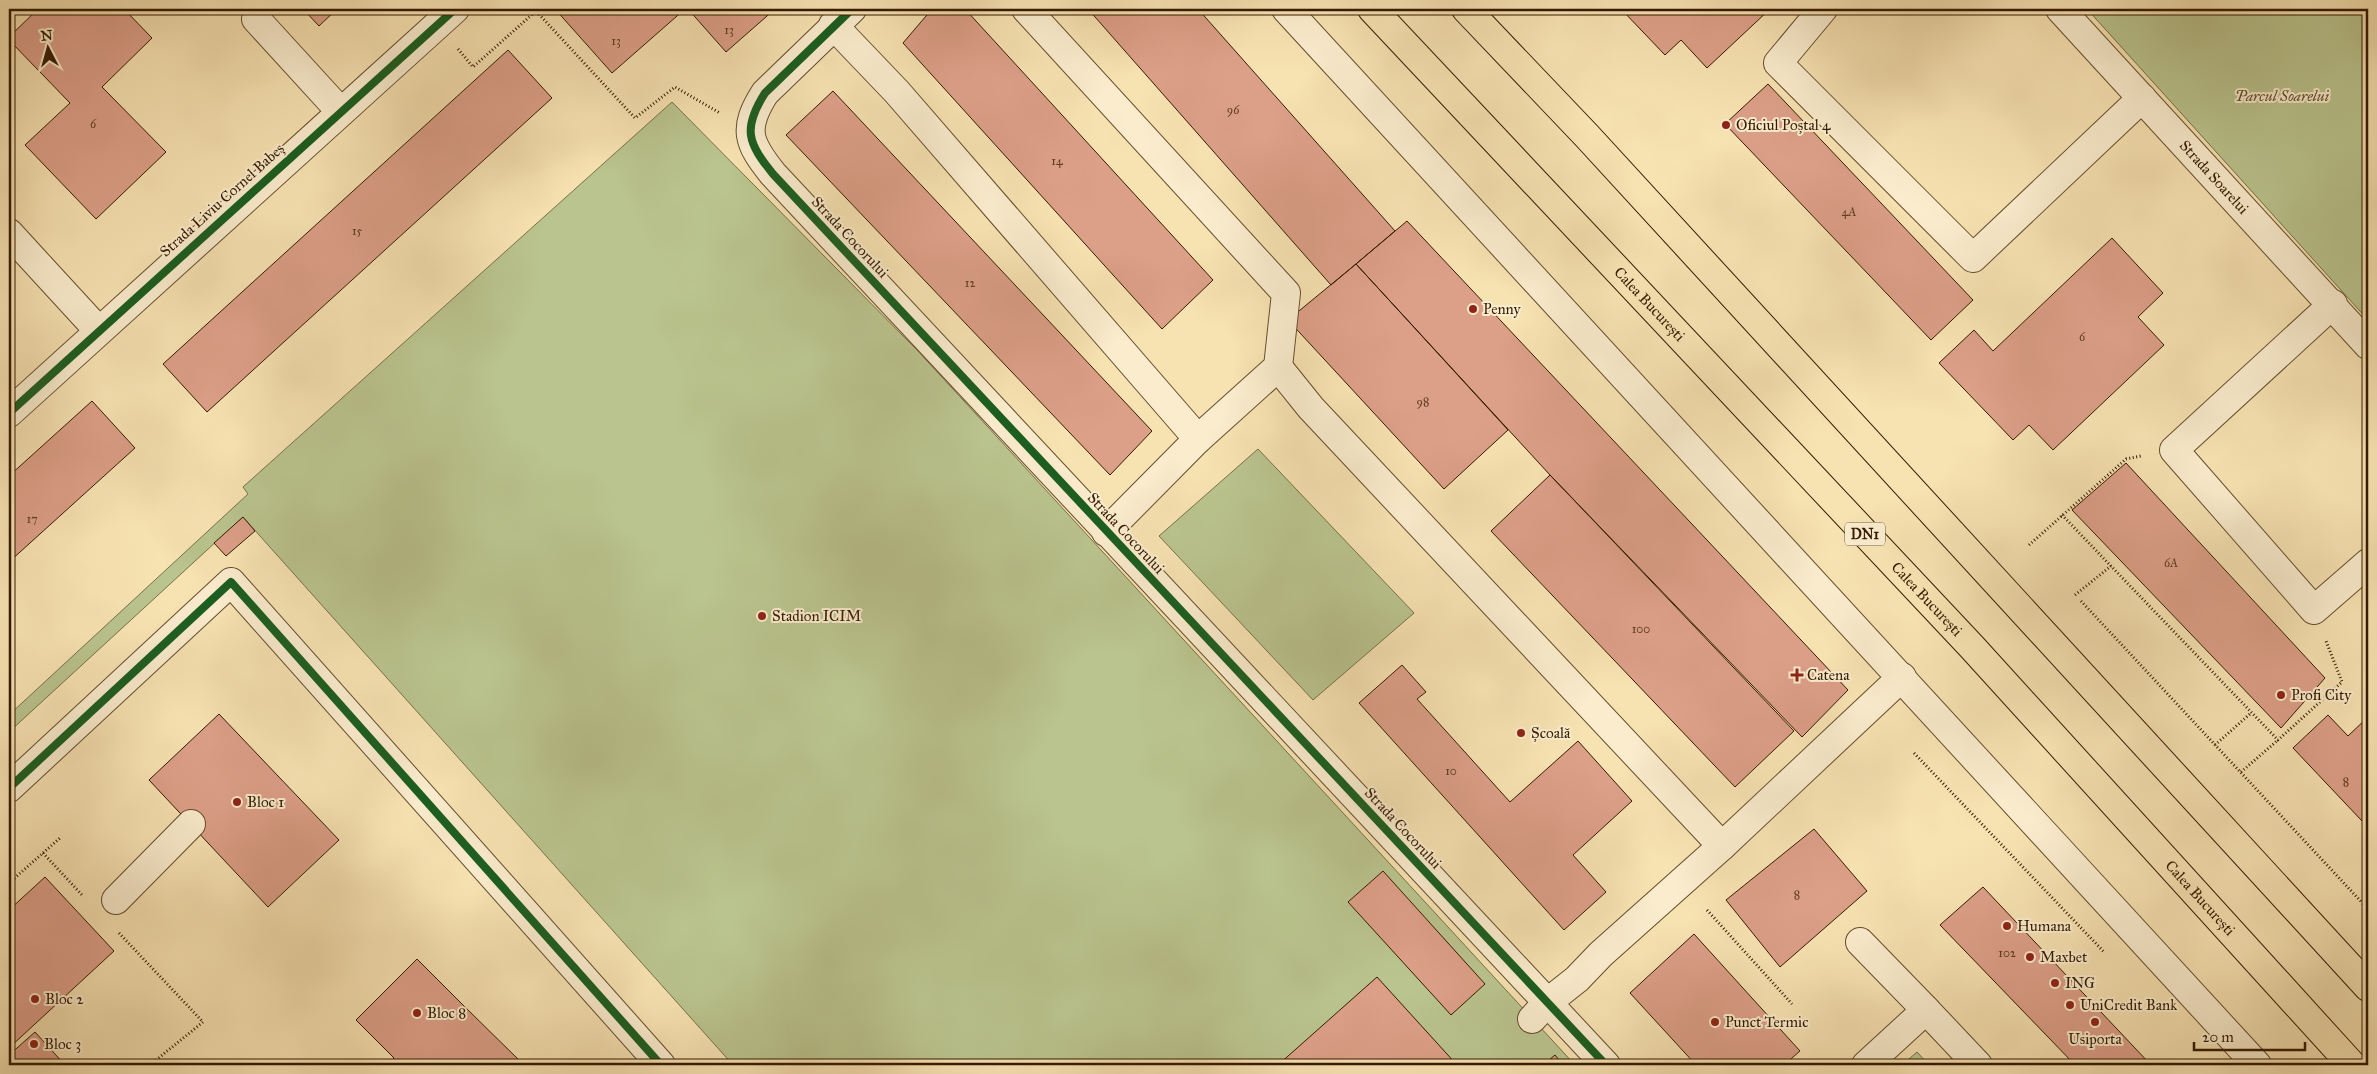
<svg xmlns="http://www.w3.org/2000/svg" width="2377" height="1074" font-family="'IM FELL Great Primer',serif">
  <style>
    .green { fill: #bac48e; stroke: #777047 }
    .building { fill: #dc9f88; stroke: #341b00 }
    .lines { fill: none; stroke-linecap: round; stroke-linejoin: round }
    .minor-casing { stroke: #654d2c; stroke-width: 30 }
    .major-casing { stroke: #341b00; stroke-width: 30 }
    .path { stroke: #341b00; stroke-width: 3; stroke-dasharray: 1 2.5; stroke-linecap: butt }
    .minor { stroke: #faeccd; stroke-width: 28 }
    .major { stroke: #f7e2b2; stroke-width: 28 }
    .cycleway-casing { stroke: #faeccd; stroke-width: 11 }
    .cycleway { stroke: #1b5e20; stroke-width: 8 }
    .poi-dot { fill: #8f2418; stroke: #faeccd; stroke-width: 2 }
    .labels { text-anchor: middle; stroke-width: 4; stroke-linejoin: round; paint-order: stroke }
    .number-label { font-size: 12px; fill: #5e3c22 }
    .shield { fill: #faeccd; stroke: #6f5a3e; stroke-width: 1 }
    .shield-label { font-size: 14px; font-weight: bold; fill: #341b00 }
    .park-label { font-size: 15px; font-style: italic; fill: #5c4e2b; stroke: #faeccd }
    .poi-label { font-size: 15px; fill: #341b00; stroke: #faeccd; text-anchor: start }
    .street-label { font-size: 15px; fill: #341b00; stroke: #faeccd }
  </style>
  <rect width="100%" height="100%" fill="#f7e2b2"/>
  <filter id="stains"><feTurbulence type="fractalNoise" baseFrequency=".004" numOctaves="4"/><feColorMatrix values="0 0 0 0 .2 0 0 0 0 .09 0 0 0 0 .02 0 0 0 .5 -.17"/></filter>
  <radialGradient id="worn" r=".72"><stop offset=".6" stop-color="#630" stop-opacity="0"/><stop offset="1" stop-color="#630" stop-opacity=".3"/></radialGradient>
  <path class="green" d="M 2087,9 L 2368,9 L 2368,320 Z
    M 672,102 L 917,350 L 1575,1065 L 733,1065 L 243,517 L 9,732 L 9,715 L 248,494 L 243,487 Z
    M 1258,449 L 1414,613 L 1313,700 L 1159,536 Z
    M 1917,1052 L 1929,1065 L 1902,1065 Z"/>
  <path class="building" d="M 38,9 L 124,9 L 152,38 L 102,87 L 166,152 L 96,219 L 25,145 L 70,103 L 9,40 L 9,37 Z
    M 303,9 L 337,9 L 319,26 Z
    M 555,9 L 685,9 L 612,73 Z
    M 688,9 L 775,9 L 726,52 Z
    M 932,9 L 965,9 L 1213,280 L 1162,329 L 903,43 Z
    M 1088,9 L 1198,9 L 1395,231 L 1331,285 Z
    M 1621,9 L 1770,9 L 1707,68 L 1681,40 L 1665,55 Z
    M 508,50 L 552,98 L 207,412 L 163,364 Z
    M 1768,84 L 1973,300 L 1931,340 L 1725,124 Z
    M 833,91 L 1152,431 L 1110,475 L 786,135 Z
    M 1407,221 L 1848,690 L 1802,737 L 1550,475 L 1356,264 Z
    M 2112,238 L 2163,293 L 2138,317 L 2164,345 L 2053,450 L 2029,425 L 2013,440 L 1939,363 L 1974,330 L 1993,351 Z
    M 1356,264 L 1508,430 L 1444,489 L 1288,320 Z
    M 92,401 L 135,448 L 9,562 L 9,476 Z
    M 2126,463 L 2325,678 L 2281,728 L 2072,510 Z
    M 1550,475 L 1794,731 L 1735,787 L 1491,531 Z
    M 243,517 L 255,531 L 226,556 L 214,543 Z
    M 1402,665 L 1426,692 L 1417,699 L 1510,802 L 1578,741 L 1632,801 L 1573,855 L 1606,892 L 1564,930 L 1359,703 Z
    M 219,714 L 339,840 L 268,907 L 149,780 Z
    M 2328,715 L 2348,736 L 2368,717 L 2368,816 L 2362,821 L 2293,748 Z
    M 1814,829 L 1867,891 L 1780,967 L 1726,900 Z
    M 1383,871 L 1485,984 L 1451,1015 L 1348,902 Z
    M 45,877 L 114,951 L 9,1048 L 9,910 Z
    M 1983,887 L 2151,1065 L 2075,1065 L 1940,925 Z
    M 1694,934 L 1800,1051 L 1784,1065 L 1696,1065 L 1630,993 Z
    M 417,959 L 464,1006 L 524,1065 L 387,1065 L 394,1058 L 356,1020 Z
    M 1377,977 L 1457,1065 L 1278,1065 Z
    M 35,1032 L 65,1065 L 9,1065 L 9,1055 Z
    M 1555,1055 L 1563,1065 L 1543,1065 Z"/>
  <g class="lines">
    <g class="minor-casing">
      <g id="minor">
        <path d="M 852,9 L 765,93 C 742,129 748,143 773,174 L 1606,1065"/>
        <path d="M 1026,9 L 1286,293 L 1278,367 L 1198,439 L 1106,532"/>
        <path d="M 1286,9 L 2257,1065"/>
        <path d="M 1823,9 L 1778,63 L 1973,258 L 2142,98"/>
        <path id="s1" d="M 2060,9 L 2368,345"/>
        <path d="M 256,19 L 341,112"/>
        <path d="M 833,25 L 897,92 L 1198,439"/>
        <path d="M 9,233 L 99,331"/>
        <path d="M 2333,304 L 2174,450 L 2314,610 L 2368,563"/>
        <path d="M 1278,367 L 1311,408 L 1722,846"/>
        <path d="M 9,413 L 455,9"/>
        <path d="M 9,788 L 231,582 L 661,1065"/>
        <path d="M 116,900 L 191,824"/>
        <path d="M 1860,942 L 1926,1010"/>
        <path d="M 1532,1019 L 1548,1002 L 1577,979 L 1601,954 L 1722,846 L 1902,677"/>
        <path d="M 1866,1065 L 1926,1010 L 1978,1065"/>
      </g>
    </g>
    <g class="major-casing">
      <g id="major">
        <path id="s2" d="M 1372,9 L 1972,647 L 2352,1065"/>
        <path d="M 1466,9 L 1587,136 L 2368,987"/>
      </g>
    </g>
    <path class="path" d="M 458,49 L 473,67 L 536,11 L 635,118 L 675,87 L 720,113
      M 2062,515 L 2278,740 L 2342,682 L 2326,641
      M 2029,545 L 2126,459 L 2141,456
      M 2075,595 L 2111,566
      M 2081,601 L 2368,909
      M 2215,745 L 2251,713
      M 1914,753 L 2105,953
      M 2241,772 L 2278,740
      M 43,853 L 83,896
      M 9,883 L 60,838
      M 1707,910 L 1792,1004
      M 119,933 L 203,1022 L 150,1065"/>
    <use href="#minor" class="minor"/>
    <use href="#major" class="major"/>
    <g class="cycleway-casing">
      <path id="cycleway" d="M 852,9 L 765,93 C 742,129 748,143 773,174 L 1606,1065
        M 9,413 L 455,9
        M 9,788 L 231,582 L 661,1065"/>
    </g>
    <use href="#cycleway" class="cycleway"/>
  </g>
  <g class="poi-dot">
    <circle cx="1726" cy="125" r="5"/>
    <circle cx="1473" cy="309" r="5"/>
    <circle cx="762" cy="616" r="5"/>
    <path d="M1794.5 667.5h5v5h5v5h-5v5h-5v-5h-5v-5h5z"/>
    <circle cx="2281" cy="695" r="5"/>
    <circle cx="1521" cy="733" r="5"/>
    <circle cx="237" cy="802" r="5"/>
    <circle cx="2007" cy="926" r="5"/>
    <circle cx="2030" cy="957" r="5"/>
    <circle cx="2055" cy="983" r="5"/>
    <circle cx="35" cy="999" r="5"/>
    <circle cx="2070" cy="1005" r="5"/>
    <circle cx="417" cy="1013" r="5"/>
    <circle cx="1715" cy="1022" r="5"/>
    <circle cx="2095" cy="1022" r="5"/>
    <circle cx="34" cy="1044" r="5"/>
  </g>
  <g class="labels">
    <g class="number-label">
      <text x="729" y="34">13</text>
      <text x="616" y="45">13</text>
      <text x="1233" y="114">96</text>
      <text x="93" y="128">6</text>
      <text x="1057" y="165">14</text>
      <text x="1849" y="216">4A</text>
      <text x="357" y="235">15</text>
      <text x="970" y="287">12</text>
      <text x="2082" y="341">6</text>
      <text x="1423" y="406">98</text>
      <text x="32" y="523">17</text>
      <text x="2171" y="567">6A</text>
      <text x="1641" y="633">100</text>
      <text x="1451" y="775">10</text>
      <text x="2346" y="786">8</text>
      <text x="1797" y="899">8</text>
      <text x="2007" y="957">102</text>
    </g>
    <rect class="shield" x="1845" y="522.5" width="40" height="23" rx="4"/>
    <g class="shield-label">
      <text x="1865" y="539">DN1</text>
    </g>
    <g class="park-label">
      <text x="2282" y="101">Parcul Soarelui</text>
    </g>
    <g class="poi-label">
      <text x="1736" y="130">Oficiul Poștal 4</text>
      <text x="1483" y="314">Penny</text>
      <text x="772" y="621">Stadion ICIM</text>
      <text x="1807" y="680">Catena</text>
      <text x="2291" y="700">Profi City</text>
      <text x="1531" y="738">Școală</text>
      <text x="247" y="807">Bloc 1</text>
      <text x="2017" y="931">Humana</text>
      <text x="2040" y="962">Maxbet</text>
      <text x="2065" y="988">ING</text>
      <text x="45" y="1004">Bloc 2</text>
      <text x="2080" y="1010">UniCredit Bank</text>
      <text x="427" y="1018">Bloc 8</text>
      <text x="1725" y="1027">Punct Termic</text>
      <text x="2095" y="1044" text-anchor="middle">Usiporta</text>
      <text x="44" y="1049">Bloc 3</text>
    </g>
    <g class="street-label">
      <text dy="5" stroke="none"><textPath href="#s1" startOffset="228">Strada Soarelui</textPath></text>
      <text transform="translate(222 200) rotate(-42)" y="5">Strada Liviu Cornel Babeș</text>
      <text transform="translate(850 237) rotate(47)" y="5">Strada Cocorului</text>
      <text dy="5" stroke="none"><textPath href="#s2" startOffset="405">Calea București</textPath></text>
      <text transform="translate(1126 533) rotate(47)" y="5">Strada Cocorului</text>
      <text dy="5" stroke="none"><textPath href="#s2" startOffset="810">Calea București</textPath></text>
      <text transform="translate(1403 828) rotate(47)" y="5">Strada Cocorului</text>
      <text dy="5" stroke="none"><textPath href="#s2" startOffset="1215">Calea București</textPath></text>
    </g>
  </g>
  <rect width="2377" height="1074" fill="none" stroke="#f7e2b2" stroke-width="30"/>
  <rect x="10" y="10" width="2357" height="1054" fill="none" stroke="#341b00" stroke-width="2.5"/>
  <rect x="15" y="15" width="2347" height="1044" fill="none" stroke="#341b00"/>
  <g transform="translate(48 48) rotate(354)" stroke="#faeccd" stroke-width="4" paint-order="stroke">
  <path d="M0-4L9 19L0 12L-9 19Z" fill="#341b00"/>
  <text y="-8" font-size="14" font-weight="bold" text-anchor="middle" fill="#341b00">N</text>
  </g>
  <path d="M2194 1042v8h111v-8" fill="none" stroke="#341b00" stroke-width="2.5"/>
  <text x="2202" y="1042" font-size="15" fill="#341b00" stroke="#faeccd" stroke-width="4" paint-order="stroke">20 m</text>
  <rect width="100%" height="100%" filter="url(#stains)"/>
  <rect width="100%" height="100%" fill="url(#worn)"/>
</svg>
